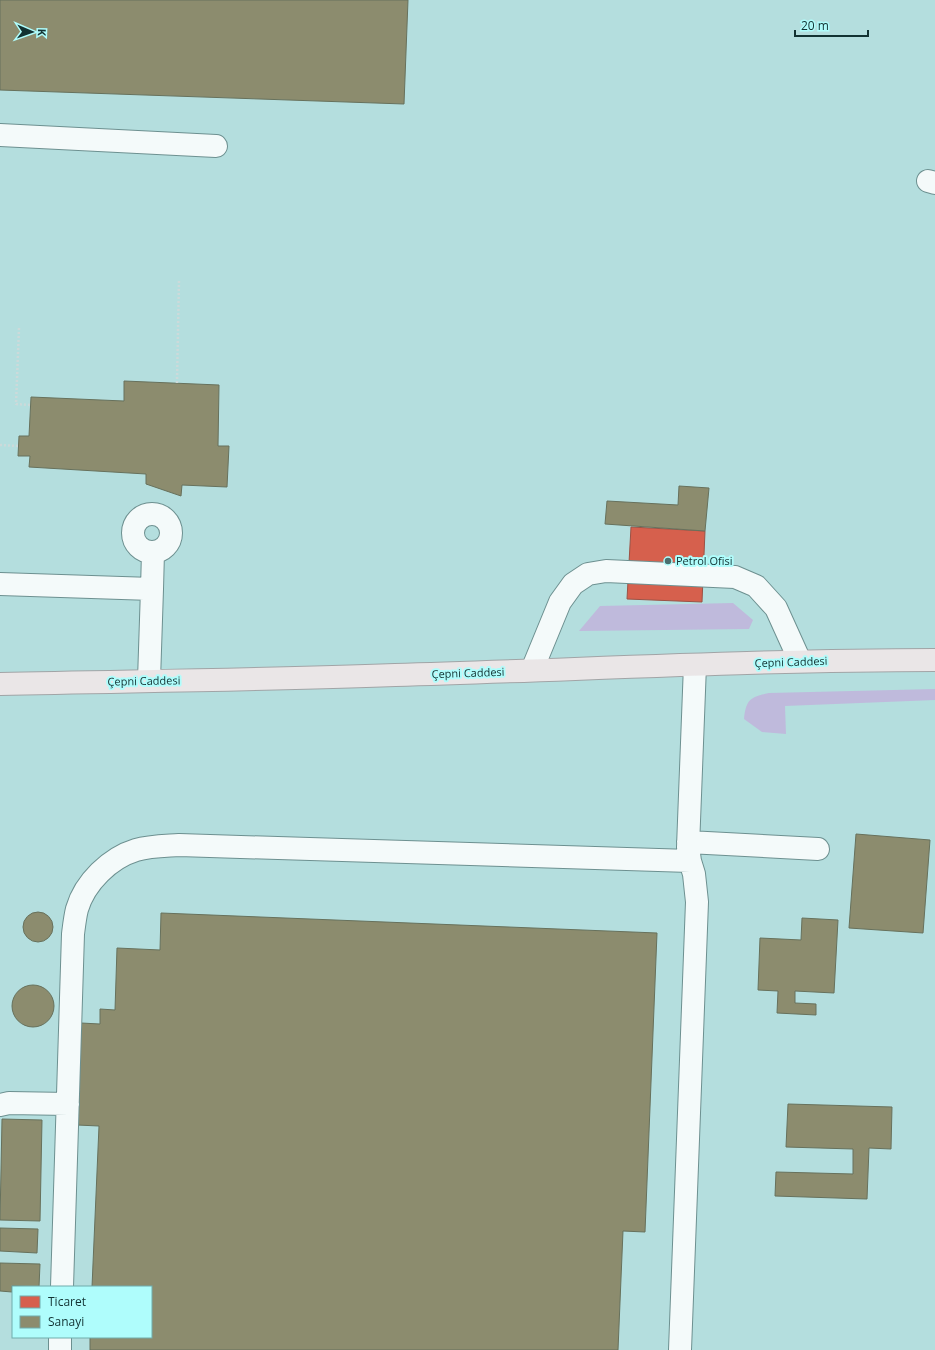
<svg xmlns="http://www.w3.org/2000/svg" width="935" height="1350" font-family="'Open Sans',sans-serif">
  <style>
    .green { fill: #bfbadc }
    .shops { fill: #d6604d; stroke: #9b5245 }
    .industry { fill: #8c8c6e; stroke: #67715c }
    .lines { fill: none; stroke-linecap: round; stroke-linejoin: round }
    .minor-casing { stroke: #6d9090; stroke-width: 24 }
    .major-casing { stroke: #a1a4a6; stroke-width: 24 }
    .path { stroke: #ccdada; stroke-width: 2.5; stroke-dasharray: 2 2; stroke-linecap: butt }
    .minor { stroke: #f4fafa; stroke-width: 22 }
    .major { stroke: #eae6e7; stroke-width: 22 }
    .poi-dot { fill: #4b6e6e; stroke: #affdfc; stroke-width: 1.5 }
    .labels { text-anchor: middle; stroke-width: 4; stroke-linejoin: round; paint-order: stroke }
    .poi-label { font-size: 11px; fill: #123232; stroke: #affdfc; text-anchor: start }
    .street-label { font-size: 11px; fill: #123232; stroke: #affdfc }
  </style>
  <rect width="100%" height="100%" fill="#b4dede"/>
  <path class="green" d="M 733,603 L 753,620 L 749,629 L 579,631 L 600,606 Z
    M 935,689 L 935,700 L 785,706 L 786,734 L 762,732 L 744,719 C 746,700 750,697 769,693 Z"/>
  <path class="shops" d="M 631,527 L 705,531 L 702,602 L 627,599 Z"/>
  <path class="industry" d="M 0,0 L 408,0 L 404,104 L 0,90 Z
    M 124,381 L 219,385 L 218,446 L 229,446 L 227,487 L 182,485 L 181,496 L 146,484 L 146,474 L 29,467 L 30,456 L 18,456 L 19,436 L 29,436 L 31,397 L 124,401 Z
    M 679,486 L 709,488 L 705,531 L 605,524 L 607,501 L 678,505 Z
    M 856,834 L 930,840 L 923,933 L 849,928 Z
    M23 927a15 15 0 1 1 30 0a15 15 0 1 1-30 0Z
    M 161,913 L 657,933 L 645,1232 L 623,1231 L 618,1350 L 90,1350 L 90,1337 L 151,1337 L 151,1287 L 92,1287 L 99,1126 L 77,1125 L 81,1023 L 100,1024 L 100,1009 L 115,1010 L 117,948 L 160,950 Z
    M 802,918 L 838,920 L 834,993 L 795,991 L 795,1003 L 816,1004 L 816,1015 L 777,1013 L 778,991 L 758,990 L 760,938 L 801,940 Z
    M12 1006a21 21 0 1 1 42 0a21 21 0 1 1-42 0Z
    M 788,1104 L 892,1107 L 891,1149 L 869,1148 L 867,1199 L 775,1196 L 776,1172 L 853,1174 L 853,1149 L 786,1147 Z
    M 2,1119 L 42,1120 L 40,1221 L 0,1220 Z
    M 0,1228 L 38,1229 L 37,1253 L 0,1251 Z
    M 0,1263 L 40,1264 L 39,1287 L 12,1286 L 12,1292 L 0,1291 Z"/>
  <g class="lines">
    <g class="minor-casing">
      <path id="minor" d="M 0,135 L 216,146
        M 928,181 L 935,183
        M133 533a19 19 0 1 1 38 0a19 19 0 1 1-38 0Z
        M 0,584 L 152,589 L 149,680
        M 152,589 L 153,552
        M 532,670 L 560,602 L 573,584 L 588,574 L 606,571 L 735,577 L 756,586 L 776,608 L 800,661
        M 688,842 L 818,849
        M 0,1105 L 9,1103 L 68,1104
        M 62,1287 L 73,934 C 74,926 75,917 77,909 C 85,882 110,858 136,850 C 150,846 165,846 179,845 L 690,861
        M 60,1350 L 60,1337
        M 680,1350 L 697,902 L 694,874 L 690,861 L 688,847 L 695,665"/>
    </g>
    <g class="major-casing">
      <path id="major" d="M 0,684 C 132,681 263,680 395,675 C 575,670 755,660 935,660"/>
    </g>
    <path class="path" d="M 19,328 L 16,404 L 31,405
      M 177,383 L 179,279
      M 0,445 L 19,446"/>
    <use href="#minor" class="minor"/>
    <use href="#major" class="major"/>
  </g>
  <circle class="poi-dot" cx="668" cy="561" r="4"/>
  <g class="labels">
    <g class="poi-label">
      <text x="676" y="565">Petrol Ofisi</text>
    </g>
    <g class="street-label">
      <text transform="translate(791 662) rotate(-2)" y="4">Çepni Caddesi</text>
      <text transform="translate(468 673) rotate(-2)" y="4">Çepni Caddesi</text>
      <text transform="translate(144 681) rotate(-1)" y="4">Çepni Caddesi</text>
    </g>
  </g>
  <rect x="12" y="1286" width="140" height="52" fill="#affdfc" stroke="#70acab"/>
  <rect x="20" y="1296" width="20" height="12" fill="#d6604d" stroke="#70acab"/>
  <text x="48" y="1306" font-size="12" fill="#123232">Ticaret</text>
  <rect x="20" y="1316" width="20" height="12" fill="#8c8c6e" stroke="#70acab"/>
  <text x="48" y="1326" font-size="12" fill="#123232">Sanayi</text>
  <g transform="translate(32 32) rotate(92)" stroke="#affdfc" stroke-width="3" paint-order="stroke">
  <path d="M0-3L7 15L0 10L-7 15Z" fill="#123232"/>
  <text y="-6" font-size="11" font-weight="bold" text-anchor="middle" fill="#123232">K</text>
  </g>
  <path d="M795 30v6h73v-6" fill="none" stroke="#123232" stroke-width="2"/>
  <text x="801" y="30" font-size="12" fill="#123232" stroke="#affdfc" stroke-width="3" paint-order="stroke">20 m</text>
</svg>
